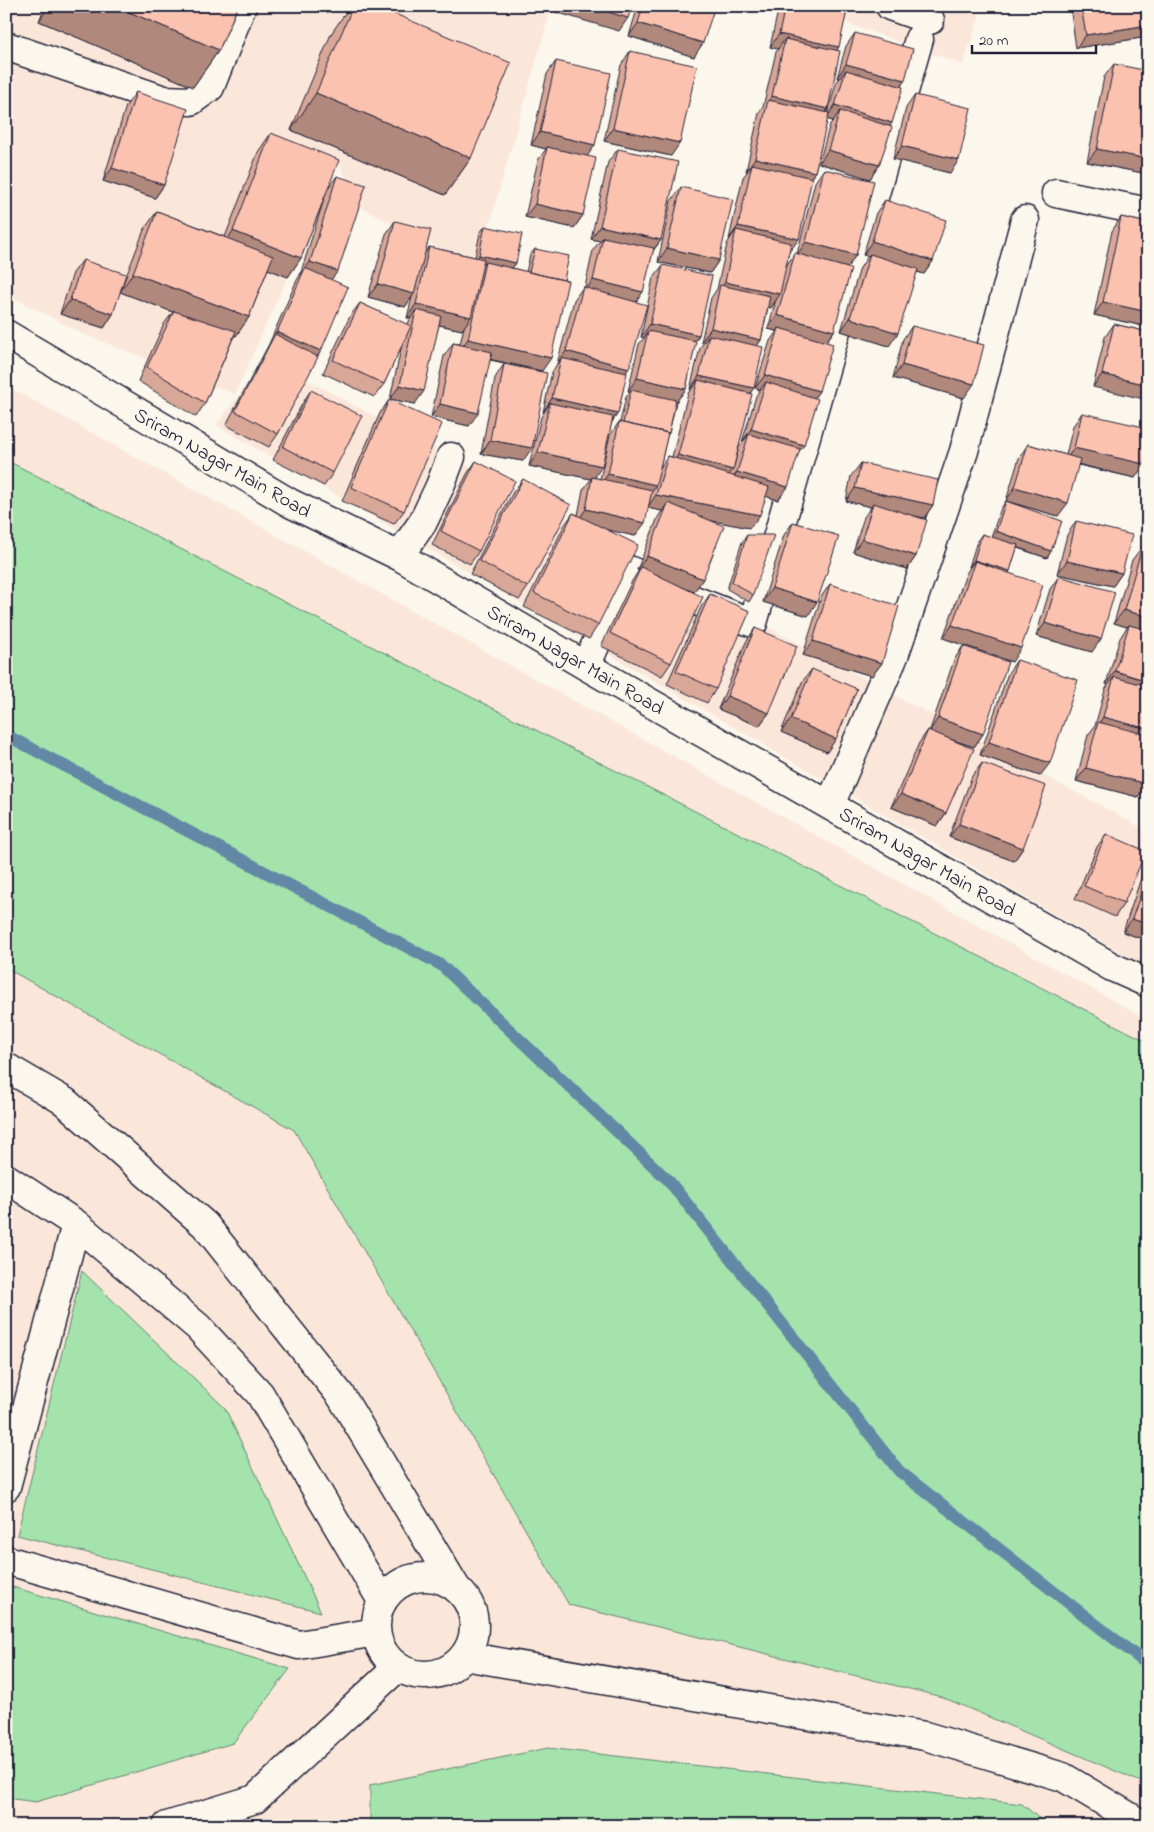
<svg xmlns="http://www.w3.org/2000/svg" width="1154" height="1832" font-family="'Indie Flower',sans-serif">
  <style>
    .built { fill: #fbe7da }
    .green { fill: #a4e4ac; stroke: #638374 }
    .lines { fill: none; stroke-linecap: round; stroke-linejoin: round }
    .stream { stroke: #6288a6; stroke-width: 12 }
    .minor-casing { stroke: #22223b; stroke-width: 31 }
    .minor { stroke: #fbf7ec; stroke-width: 28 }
    .wall { fill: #d8a797; stroke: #22223b; fill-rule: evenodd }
    .shaded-wall { fill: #b0887b; stroke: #22223b }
    .building { fill: #fbc2b0; stroke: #22223b }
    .labels { text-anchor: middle; stroke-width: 4.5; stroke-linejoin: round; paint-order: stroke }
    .street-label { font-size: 20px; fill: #22223b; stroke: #fbf7ec }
  </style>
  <rect width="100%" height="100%" fill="#fbf7ec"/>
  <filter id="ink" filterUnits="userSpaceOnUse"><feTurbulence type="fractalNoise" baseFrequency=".02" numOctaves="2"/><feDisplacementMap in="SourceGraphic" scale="10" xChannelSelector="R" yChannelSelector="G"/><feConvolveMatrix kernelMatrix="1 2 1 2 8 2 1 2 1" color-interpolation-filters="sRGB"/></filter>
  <g filter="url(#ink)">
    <path class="built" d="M 6,6 L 552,6 L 477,268 L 359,206 L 339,163 L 235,394 L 83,334 L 6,294 Z
      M 800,6 L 983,6 L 963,65 Z
      M 268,359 L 1148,831 L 1148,969 L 216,425 Z
      M 6,385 L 1148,1020 L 1148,1826 L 6,1826 Z"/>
    <path class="green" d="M 6,460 L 1148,1042 L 1148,1785 L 942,1697 L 569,1605 L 294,1130 L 6,968 Z
      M 82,1271 L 225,1408 L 321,1612 L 17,1535 Z
      M 6,1585 L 290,1669 L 233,1743 L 36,1802 L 6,1798 Z
      M 548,1748 L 1022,1804 L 1048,1826 L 370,1826 L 370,1785 Z"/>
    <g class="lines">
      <path class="stream" d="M 6,735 L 441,965 L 669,1181 L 899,1471 L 1148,1665"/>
      <g class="minor-casing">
        <path id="minor" d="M 890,6 L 930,20
          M 6,46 L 164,100 L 191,101 L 210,87 L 242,6
          M 1056,193 L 1148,212
          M 6,334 L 290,503 L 399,556 L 586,666 L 1112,967 L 1148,983
          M 399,556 L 423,522 L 440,486 L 451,457
          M 586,666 L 629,570 L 694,600 L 753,623 L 919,39
          M 830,805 L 894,656 L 964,451 L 1025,220
          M 6,1067 L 64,1101 L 205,1225 L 341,1396 L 455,1586
          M 6,1178 L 76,1224 L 198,1327 L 260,1394 L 382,1601
          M 6,1487 L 76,1224
          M 6,1560 L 299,1645 L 376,1632
          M376 1626a49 49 0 1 1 98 0a49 49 0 1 1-98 0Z
          M 464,1656 L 925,1736 L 1063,1777 L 1145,1826
          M 167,1826 L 255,1799 L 398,1667"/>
      </g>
      <use href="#minor" class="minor"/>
    </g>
    <path class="wall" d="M 45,6 L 238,6 L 219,50 L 193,87 L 39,21 Z
      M 350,6 L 376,6 L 471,158 L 445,195 L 291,130 L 331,34 Z
      M 638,6 L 715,6 L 694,57 L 629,36 Z
      M 779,6 L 848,6 L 837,50 L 828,109 L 826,113 L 828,113 L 836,83 L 840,78 L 837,78 L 846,46 L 855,33 L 905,80 L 900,87 L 879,165 L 870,179 L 819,163 L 830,124 L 833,121 L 827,119 L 815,172 L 811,178 L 789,252 L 786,266 L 795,253 L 797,254 L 815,182 L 824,169 L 856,255 L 847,268 L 834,331 L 826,342 L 819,391 L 814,398 L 799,452 L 778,500 L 766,496 L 750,528 L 710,520 L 694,592 L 682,587 L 671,663 L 662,676 L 601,646 L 632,581 L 639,570 L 637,570 L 658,517 L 662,511 L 648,508 L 635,536 L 606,529 L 598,625 L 589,639 L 524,607 L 564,526 L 573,513 L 578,515 L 583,490 L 591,479 L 529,466 L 541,417 L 544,412 L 543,412 L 552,372 L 557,364 L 574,300 L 583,287 L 585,287 L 593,250 L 600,241 L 591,239 L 608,162 L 618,149 L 661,240 L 653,251 L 636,302 L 626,373 L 618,413 L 612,422 L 594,477 L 600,479 L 610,435 L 619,422 L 620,422 L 626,397 L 630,392 L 628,391 L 639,344 L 644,338 L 641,337 L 653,278 L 663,265 L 699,335 L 695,341 L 686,389 L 676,402 L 669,433 L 667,436 L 660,468 L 668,456 L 672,457 L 688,393 L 691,390 L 690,389 L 700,348 L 704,342 L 701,342 L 711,298 L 717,289 L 727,244 L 730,239 L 729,239 L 743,177 L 747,172 L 746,171 L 759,113 L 763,107 L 776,52 L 778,49 L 770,47 ZM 776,299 L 768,329 L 777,331 L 770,341 L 755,388 L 760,390 L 756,396 L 742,442 L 743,442 L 739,447 L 734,466 L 750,393 L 757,346 L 761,340 L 768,307 L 771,308 Z
      M 1070,6 L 1148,6 L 1141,38 L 1076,48 Z
      M 630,51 L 671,156 L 604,141 L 621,65 Z
      M 556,61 L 587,156 L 583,215 L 574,228 L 525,217 L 538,160 L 546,149 L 531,145 L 547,74 Z
      M 1114,64 L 1148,174 L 1087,162 L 1104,77 Z
      M 136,92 L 164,185 L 155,198 L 103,181 L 126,106 Z
      M 915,95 L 950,173 L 893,159 L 906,108 Z
      M 271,133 L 328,188 L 337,176 L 331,280 L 321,351 L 317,357 L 278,434 L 269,447 L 226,425 L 269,344 L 296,282 L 300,275 L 326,193 L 301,258 L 288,277 L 268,269 L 249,317 L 236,336 L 234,336 L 205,403 L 196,417 L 138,381 L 164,324 L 173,312 L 120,292 L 144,230 L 157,211 L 225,237 L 258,152 Z
      M 681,187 L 719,260 L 710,273 L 658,262 L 671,201 Z
      M 885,200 L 933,261 L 924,274 L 917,272 L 889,346 L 841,331 L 860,268 L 868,256 L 863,255 L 876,213 Z
      M 1121,217 L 1148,223 L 1148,327 L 1094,315 L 1112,231 Z
      M 395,221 L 425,253 L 429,247 L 475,257 L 480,233 L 485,226 L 516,263 L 512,268 L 526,272 L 530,255 L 535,249 L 542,371 L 490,360 L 469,426 L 431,417 L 444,356 L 453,343 L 460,344 L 464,327 L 462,330 L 439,325 L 415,404 L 390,399 L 402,344 L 384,384 L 374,397 L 323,373 L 350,316 L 360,303 L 407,325 L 411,318 L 407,318 L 412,297 L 405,307 L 368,297 L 386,234 Z
      M 83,260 L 113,314 L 104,328 L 60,314 L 73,273 Z
      M 1114,324 L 1148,332 L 1093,387 L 1105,337 Z
      M 912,326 L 964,398 L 893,378 L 903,339 Z
      M 504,364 L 523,461 L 481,454 L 495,378 Z
      M 311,390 L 333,473 L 324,486 L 273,460 L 302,404 Z
      M 389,400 L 404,511 L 394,524 L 342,501 L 380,413 Z
      M 1082,413 L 1144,464 L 1135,478 L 1078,465 L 1058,516 L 1006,501 L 1019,458 L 1028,444 L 1066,455 L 1073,426 Z
      M 476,461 L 479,551 L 470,564 L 432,545 L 467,474 Z
      M 861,463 L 933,505 L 924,518 L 914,516 L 916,556 L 907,569 L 853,552 L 864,517 L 871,507 L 846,501 L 851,476 Z
      M 523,479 L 528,587 L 519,600 L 470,574 L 513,492 Z
      M 1006,501 L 1051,551 L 1047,558 L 1017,548 L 1009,573 L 1012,662 L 943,638 L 966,574 L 970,567 L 969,567 L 977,541 L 982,534 L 991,537 L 1001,508 Z
      M 1076,521 L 1122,573 L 1113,586 L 1057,574 L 1067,535 Z
      M 793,522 L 808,616 L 763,602 L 784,535 Z
      M 747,535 L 753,595 L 749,602 L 727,589 L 742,542 Z
      M 1142,547 L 1147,784 L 1138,797 L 1076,781 L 1088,735 L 1095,726 L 1105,690 L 1108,685 L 1106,684 L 1120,638 L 1127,627 L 1114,623 L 1132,560 Z
      M 1059,576 L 1092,652 L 1036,636 L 1050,589 Z
      M 830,584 L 882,663 L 872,676 L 803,655 L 821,597 Z
      M 710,594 L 716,689 L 707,703 L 667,684 L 701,607 Z
      M 755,628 L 769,713 L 759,726 L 718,709 L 746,642 Z
      M 963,646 L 983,734 L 974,747 L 946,738 L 946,813 L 937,826 L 891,807 L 919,743 L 928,730 L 930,730 L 954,660 Z
      M 1017,660 L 1040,776 L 980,755 L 1008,673 Z
      M 812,669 L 827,752 L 781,732 L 802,682 Z
      M 982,763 L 1023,848 L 1014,861 L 949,837 L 972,776 Z
      M 1106,834 L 1124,903 L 1115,917 L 1075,899 L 1097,847 Z
      M 1148,861 L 1148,941 L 1123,932 L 1146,863 Z"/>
    <path class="shaded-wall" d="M 49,6 L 115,6 L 219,50 L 193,87 L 39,21 Z
      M 556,6 L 589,6 L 628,18 L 619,31 L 552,11 Z
      M 638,23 L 703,43 L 694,57 L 629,36 Z
      M 1148,25 L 1148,28 L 1141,38 L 1076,48 L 1086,35 Z
      M 779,34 L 839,47 L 830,60 L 785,39 L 778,49 L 770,47 Z
      M 846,64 L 905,80 L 895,94 L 846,70 L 840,78 L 837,78 Z
      M 316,93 L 471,158 L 445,195 L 291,130 Z
      M 772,96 L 828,109 L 819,122 L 768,102 Z
      M 835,105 L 892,123 L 883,136 L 840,111 L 833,121 L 826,119 Z
      M 613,128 L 680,143 L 671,156 L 604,141 Z
      M 540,132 L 595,145 L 586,158 L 547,147 L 546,149 L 531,145 Z
      M 902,146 L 959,160 L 950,173 L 893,159 Z
      M 1097,149 L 1148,159 L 1148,174 L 1087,162 Z
      M 828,150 L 879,165 L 870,179 L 819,163 Z
      M 755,158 L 815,172 L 806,185 L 752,164 L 747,172 L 746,171 Z
      M 112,168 L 164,185 L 155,198 L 103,181 Z
      M 535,204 L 583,215 L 574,228 L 525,217 Z
      M 600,226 L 661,240 L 651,253 L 603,237 L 600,241 L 591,239 Z
      M 738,226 L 799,239 L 789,252 L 736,230 L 730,239 L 729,239 Z
      M 233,231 L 301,258 L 288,277 L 220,250 Z
      M 872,241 L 933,261 L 924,274 L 869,256 L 870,254 L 868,256 L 863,255 Z
      M 806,242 L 856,255 L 847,268 L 797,255 Z
      M 667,248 L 719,260 L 710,273 L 658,262 Z
      M 479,255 L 516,263 L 511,270 L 485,262 L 483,264 L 474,262 Z
      M 310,262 L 338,271 L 328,284 L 305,268 L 300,275 Z
      M 133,273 L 249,317 L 236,336 L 120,292 Z
      M 593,280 L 643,292 L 634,305 L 583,294 Z
      M 725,282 L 780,294 L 771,308 L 718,296 L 719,291 Z
      M 378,284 L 414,294 L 405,307 L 368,297 Z
      M 70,300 L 113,314 L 104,328 L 60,314 Z
      M 1103,302 L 1148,312 L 1148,327 L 1094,315 Z
      M 416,304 L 471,317 L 462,330 L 414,319 L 416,310 L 411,318 L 407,318 Z
      M 777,315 L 834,331 L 824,344 L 779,328 L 777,331 L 768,329 Z
      M 850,318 L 898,333 L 889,346 L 841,331 Z
      M 650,324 L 699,335 L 690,348 L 648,331 L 644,338 L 641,337 Z
      M 711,328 L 761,340 L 752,353 L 709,335 L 704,342 L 701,342 Z
      M 277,332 L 321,351 L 312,364 L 274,336 Z
      M 468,339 L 551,358 L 542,371 L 458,352 Z
      M 566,351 L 629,368 L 620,382 L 561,358 L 557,364 Z
      M 902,365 L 974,384 L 964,398 L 893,378 Z
      M 1102,374 L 1148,385 L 1148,400 L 1093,387 Z
      M 765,375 L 819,391 L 809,405 L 766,382 L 760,390 L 755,388 Z
      M 699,376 L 754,388 L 744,402 L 698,380 L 691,390 L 690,389 Z
      M 637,378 L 686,389 L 676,402 L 630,392 L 631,390 L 630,392 L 628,391 Z
      M 400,385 L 424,391 L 415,404 L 390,399 Z
      M 552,398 L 618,413 L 609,426 L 550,403 L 544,412 L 543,412 Z
      M 440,404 L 478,413 L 469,426 L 431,417 Z
      M 751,429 L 804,445 L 794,458 L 749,434 L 743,442 L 742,442 Z
      M 490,440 L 532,448 L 523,461 L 481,454 Z
      M 1074,448 L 1144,464 L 1135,478 L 1065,461 Z
      M 538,452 L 602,466 L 593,480 L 592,477 L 591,479 L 529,466 Z
      M 678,455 L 733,470 L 723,483 L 669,469 Z
      M 737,472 L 788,487 L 778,500 L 728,485 Z
      M 608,474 L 656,485 L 647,498 L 599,487 Z
      M 1015,487 L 1068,503 L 1058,516 L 1006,501 Z
      M 855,488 L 933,505 L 924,518 L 872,507 L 873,503 L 871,507 L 846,501 Z
      M 656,495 L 760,515 L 750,528 L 664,512 L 668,503 L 662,511 L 647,508 Z
      M 586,509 L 645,523 L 635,536 L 576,523 Z
      M 996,531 L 1051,551 L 1047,558 L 991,538 Z
      M 862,539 L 916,556 L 907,569 L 853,552 Z
      M 647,556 L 703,579 L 694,592 L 640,571 L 641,567 L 639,570 L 637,570 Z
      M 974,560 L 1010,571 L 1005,578 L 975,561 L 970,567 L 969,567 Z
      M 1067,561 L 1122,573 L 1113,586 L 1057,574 Z
      M 772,588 L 817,602 L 808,616 L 763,602 Z
      M 1124,610 L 1148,617 L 1148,633 L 1129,625 L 1127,627 L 1114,623 Z
      M 1045,623 L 1101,639 L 1092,652 L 1036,636 Z
      M 952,625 L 1021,648 L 1012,662 L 943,638 Z
      M 813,641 L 882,663 L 872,676 L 803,655 Z
      M 1115,671 L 1148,681 L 1148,697 L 1114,677 L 1108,685 L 1106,684 Z
      M 727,696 L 769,713 L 759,726 L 718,709 Z
      M 1103,717 L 1148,729 L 1148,745 L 1097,726 Z
      M 938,718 L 983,734 L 974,747 L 929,732 Z
      M 791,719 L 836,739 L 827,752 L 781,732 Z
      M 989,742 L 1050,763 L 1040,776 L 980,755 Z
      M 1086,768 L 1147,784 L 1138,797 L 1076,781 Z
      M 901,794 L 946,813 L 937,826 L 891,807 Z
      M 959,824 L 1023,848 L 1014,861 L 949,837 Z
      M 1132,919 L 1148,924 L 1148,941 L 1123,932 Z"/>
    <path class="building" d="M 115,6 L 238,6 L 219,50 Z
      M 353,6 L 376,6 L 511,63 L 471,158 L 316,93 Z
      M 589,6 L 632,6 L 628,18 Z
      M 643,6 L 715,6 L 703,43 L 638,23 Z
      M 785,6 L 848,6 L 839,47 L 779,34 Z
      M 1081,6 L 1148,6 L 1148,25 L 1086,35 Z
      M 855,33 L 913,49 L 905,80 L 846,64 Z
      M 785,39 L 840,51 L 828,109 L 772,96 Z
      M 630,51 L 697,66 L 680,143 L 613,128 Z
      M 556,61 L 611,73 L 595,145 L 540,132 Z
      M 1114,64 L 1148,71 L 1148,159 L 1097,149 Z
      M 846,70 L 903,87 L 892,123 L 835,105 Z
      M 136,92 L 188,109 L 164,185 L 112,168 Z
      M 915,95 L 971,108 L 959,160 L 902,146 Z
      M 768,100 L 829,113 L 815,172 L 755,158 Z
      M 840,111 L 892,127 L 879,165 L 828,150 Z
      M 271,133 L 339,160 L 301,258 L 233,231 Z
      M 547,147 L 596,158 L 583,215 L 535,204 Z
      M 618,149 L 678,162 L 661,240 L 600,226 Z
      M 752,164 L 812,178 L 799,239 L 738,226 Z
      M 824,169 L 874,181 L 856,255 L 806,242 Z
      M 337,176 L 366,185 L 338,271 L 310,262 Z
      M 681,187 L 733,199 L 719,260 L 667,248 Z
      M 885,200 L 946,220 L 933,261 L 872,241 Z
      M 157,211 L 273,256 L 249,317 L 133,273 Z
      M 1121,217 L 1148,223 L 1148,312 L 1103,302 Z
      M 395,221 L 431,230 L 414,294 L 378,284 Z
      M 485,226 L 522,234 L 516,263 L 479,255 Z
      M 736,230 L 791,243 L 780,294 L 725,282 Z
      M 603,237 L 654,248 L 643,292 L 593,280 Z
      M 429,247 L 484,259 L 471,317 L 416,304 Z
      M 535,249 L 569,256 L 564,280 L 529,272 Z
      M 795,253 L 851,269 L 834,331 L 777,315 Z
      M 870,254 L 918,269 L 898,333 L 850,318 Z
      M 83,260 L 126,274 L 113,314 L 70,300 Z
      M 485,262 L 568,281 L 551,358 L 468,339 Z
      M 663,265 L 712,276 L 699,335 L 650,324 Z
      M 305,268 L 348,287 L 321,351 L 277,332 Z
      M 720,285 L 770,296 L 761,340 L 711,328 Z
      M 583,287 L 647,305 L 629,368 L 566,351 Z
      M 360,303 L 411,326 L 384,384 L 333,360 Z
      M 416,310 L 441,316 L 424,391 L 400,385 Z
      M 174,311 L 236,331 L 205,403 L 147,367 Z
      M 1114,324 L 1148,332 L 1148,385 L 1102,374 Z
      M 912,326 L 984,345 L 974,384 L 902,365 Z
      M 779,328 L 833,344 L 819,391 L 765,375 Z
      M 648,331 L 696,341 L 686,389 L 637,378 Z
      M 275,334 L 318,357 L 278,434 L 235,411 Z
      M 709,335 L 763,347 L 754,388 L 699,376 Z
      M 453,343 L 492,352 L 478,413 L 440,404 Z
      M 561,358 L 627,373 L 618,413 L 552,398 Z
      M 504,364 L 547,373 L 532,448 L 490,440 Z
      M 698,380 L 752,394 L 733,470 L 678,455 Z
      M 766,382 L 818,399 L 804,445 L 751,429 Z
      M 311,390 L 362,416 L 333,473 L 283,447 Z
      M 631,390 L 676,400 L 669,433 L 623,423 Z
      M 389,400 L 442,424 L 404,511 L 351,487 Z
      M 550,403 L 613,417 L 602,466 L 538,452 Z
      M 1082,413 L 1148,428 L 1148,450 L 1144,464 L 1074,448 Z
      M 619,422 L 668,433 L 656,485 L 608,474 Z
      M 749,434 L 800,449 L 788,487 L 737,472 Z
      M 1028,444 L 1080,459 L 1068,503 L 1015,487 Z
      M 668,456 L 769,487 L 760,515 L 656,495 Z
      M 476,461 L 515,481 L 479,551 L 441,531 Z
      M 861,463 L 938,480 L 933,505 L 855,488 Z
      M 592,477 L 652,490 L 645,523 L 586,509 Z
      M 523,479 L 571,505 L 528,587 L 479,561 Z
      M 1006,501 L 1062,521 L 1051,551 L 996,531 Z
      M 668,503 L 724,526 L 703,579 L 647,556 Z
      M 873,503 L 927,520 L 916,556 L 862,539 Z
      M 573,513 L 638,545 L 598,625 L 534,593 Z
      M 1076,521 L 1132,535 L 1122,573 L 1067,561 Z
      M 793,522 L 839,536 L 817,602 L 772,588 Z
      M 982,534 L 1018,545 L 1010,571 L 974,560 Z
      M 747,535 L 774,535 L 753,595 L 732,582 Z
      M 1142,547 L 1148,549 L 1148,617 L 1124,610 Z
      M 975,561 L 1043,585 L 1021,648 L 952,625 Z
      M 641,567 L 703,597 L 671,663 L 610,633 Z
      M 1059,576 L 1115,592 L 1101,639 L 1045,623 Z
      M 830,584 L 899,606 L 882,663 L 813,641 Z
      M 710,594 L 750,611 L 716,689 L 676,671 Z
      M 1129,625 L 1148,630 L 1148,681 L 1115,671 Z
      M 755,628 L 797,646 L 769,713 L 727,696 Z
      M 963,646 L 1008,662 L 983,734 L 938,718 Z
      M 1017,660 L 1078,680 L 1050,763 L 989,742 Z
      M 812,669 L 857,689 L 836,739 L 791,719 Z
      M 1114,677 L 1148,686 L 1148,729 L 1103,717 Z
      M 1098,722 L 1148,735 L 1148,780 L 1147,784 L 1086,768 Z
      M 928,730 L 974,749 L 946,813 L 901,794 Z
      M 982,763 L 1046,786 L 1023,848 L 959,824 Z
      M 1106,834 L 1146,851 L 1124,903 L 1084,886 Z
      M 1148,873 L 1148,924 L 1132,919 Z"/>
  </g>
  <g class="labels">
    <g class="street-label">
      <text transform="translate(223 462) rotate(30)" y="7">Sriram Nagar Main Road</text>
      <text transform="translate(576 659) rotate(30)" y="7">Sriram Nagar Main Road</text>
      <text transform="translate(928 861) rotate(30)" y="7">Sriram Nagar Main Road</text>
    </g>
  </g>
  <rect width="1154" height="1832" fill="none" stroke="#fbf7ec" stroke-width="25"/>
  <rect x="12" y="12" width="1129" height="1807" fill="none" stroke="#22223b" stroke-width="2" filter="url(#ink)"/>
  <path d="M972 45v8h124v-8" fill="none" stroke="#22223b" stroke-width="2.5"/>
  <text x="979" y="45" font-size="15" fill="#22223b" stroke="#fbf7ec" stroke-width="4" paint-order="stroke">20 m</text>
</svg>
